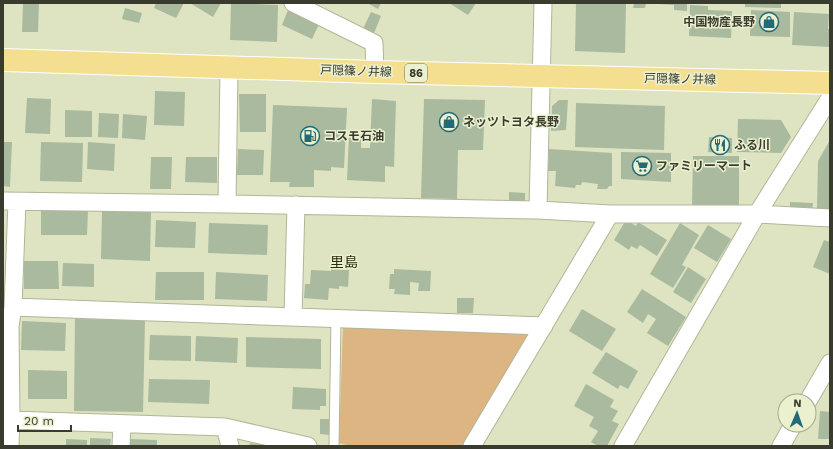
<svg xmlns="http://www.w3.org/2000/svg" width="833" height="449" font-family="'Work Sans','Noto Sans JP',sans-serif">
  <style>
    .green { fill: #dcb583 }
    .building { fill: #a9ba9e }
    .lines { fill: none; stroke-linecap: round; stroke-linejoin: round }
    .lane-casing { stroke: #b2b696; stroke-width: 11 }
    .street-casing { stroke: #b2b696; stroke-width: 19 }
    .primary-casing { stroke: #fff; stroke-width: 24 }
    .lane { stroke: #fff; stroke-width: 9 }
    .street { stroke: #fff; stroke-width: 17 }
    .primary { stroke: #f4df91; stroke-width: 22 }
    .labels { text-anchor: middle; stroke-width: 3; stroke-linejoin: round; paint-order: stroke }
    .shield { fill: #ebf0cf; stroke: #6e715e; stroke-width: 1 }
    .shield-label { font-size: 11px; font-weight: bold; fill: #393b2e }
    .poi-label { font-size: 12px; font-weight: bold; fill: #393b2e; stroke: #ebf0cf; text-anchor: start }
    .street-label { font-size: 12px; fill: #393b2e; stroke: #ebf0cf }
    .quarter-label { font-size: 14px; fill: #2b2d12; stroke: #ebf0cf }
  </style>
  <rect width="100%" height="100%" fill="#dee3c2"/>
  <path class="green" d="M 343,325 L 531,330 L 463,446 L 350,446 L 339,443 Z"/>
  <path class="building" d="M 23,3 L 39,3 L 38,32 L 22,32 Z
    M 156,3 L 184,3 L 176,18 L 154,8 Z
    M 190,3 L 221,3 L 213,17 Z
    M 231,3 L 278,5 L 277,42 L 230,40 Z
    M 367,3 L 381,3 L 378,9 Z
    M 449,3 L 476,3 L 468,15 Z
    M 576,3 L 626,3 L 625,53 L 575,51 Z
    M 634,3 L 646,3 L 645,8 L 633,8 Z
    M 659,3 L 687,3 L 687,11 L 674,10 L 674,5 L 659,4 Z
    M 745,3 L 781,3 L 781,8 L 745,7 Z
    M 690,5 L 708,6 L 708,10 L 732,11 L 731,38 L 689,36 Z
    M 125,8 L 142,13 L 139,23 L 122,19 Z
    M 288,10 L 319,24 L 312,39 L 282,25 Z
    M 751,10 L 790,12 L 790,37 L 750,36 Z
    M 371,12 L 381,16 L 374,33 L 363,29 Z
    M 794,12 L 829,14 L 828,29 L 830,29 L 830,47 L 792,45 Z
    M 155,91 L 185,92 L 184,126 L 154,125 Z
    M 239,94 L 266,94 L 266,132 L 240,132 Z
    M 27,98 L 51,99 L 50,134 L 25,133 Z
    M 372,99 L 396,101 L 394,167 L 385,166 L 385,182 L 347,180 L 349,136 L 361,137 L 361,148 L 370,148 Z
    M 424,99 L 485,100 L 483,150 L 458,150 L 457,199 L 421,198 Z
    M 559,100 L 568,100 L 566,130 L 551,131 L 552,106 Z
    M 576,103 L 665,106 L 664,150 L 575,147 Z
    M 273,105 L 347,108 L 344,168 L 331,167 L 331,171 L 314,170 L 314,187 L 289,187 L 290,182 L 270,182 Z
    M 65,110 L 92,111 L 92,137 L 65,137 Z
    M 99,113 L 119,114 L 118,138 L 98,137 Z
    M 123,114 L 147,116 L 145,140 L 122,138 Z
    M 738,119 L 781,120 L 791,137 L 781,153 L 737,152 Z
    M 709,137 L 732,138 L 732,153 L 708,152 Z
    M 830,140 L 830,210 L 817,209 L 818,161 Z
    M 3,142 L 12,142 L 10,187 L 3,186 Z
    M 41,142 L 83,143 L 82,182 L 40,181 Z
    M 88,142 L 115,144 L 114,171 L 87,169 Z
    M 238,149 L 264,150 L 263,175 L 237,175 Z
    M 549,149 L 612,153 L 612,186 L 609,186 L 607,189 L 597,189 L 598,184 L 582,182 L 581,185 L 576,185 L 575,188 L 555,186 L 556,171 L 548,171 Z
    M 621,152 L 671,153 L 671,182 L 621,179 Z
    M 693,156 L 739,156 L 739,207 L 692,206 Z
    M 151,157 L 172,157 L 171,189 L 150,189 Z
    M 186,157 L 217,157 L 217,183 L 185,182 Z
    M 509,192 L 525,193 L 525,205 L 509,204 Z
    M 790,202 L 813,203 L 812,212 L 790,211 Z
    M 41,210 L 88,210 L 87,235 L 41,235 Z
    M 102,211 L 151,212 L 150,261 L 101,259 Z
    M 156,220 L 196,222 L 195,248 L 155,247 Z
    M 626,220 L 636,226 L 638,222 L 667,240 L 657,256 L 640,245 L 637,249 L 631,246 L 629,250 L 614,240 Z
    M 209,223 L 268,225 L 267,255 L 208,253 Z
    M 680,223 L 699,235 L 682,265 L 686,267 L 673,288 L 650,274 Z
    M 708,225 L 731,239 L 717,262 L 694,248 Z
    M 824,240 L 830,242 L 830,274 L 813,267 Z
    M 24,261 L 58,261 L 59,289 L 24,289 Z
    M 63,263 L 94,264 L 94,287 L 62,286 Z
    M 688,267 L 706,279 L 691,303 L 673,292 Z
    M 331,269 L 349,270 L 348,287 L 339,286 L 339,289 L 329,288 L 328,300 L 304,298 L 305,284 L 310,284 L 311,270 L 331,271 Z
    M 394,269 L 431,271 L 430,291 L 418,291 L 419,283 L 410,282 L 410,295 L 394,294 L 395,289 L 389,289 L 390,274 L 394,274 Z
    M 156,272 L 204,272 L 204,300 L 155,300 Z
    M 216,272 L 268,275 L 267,301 L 215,299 Z
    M 642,289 L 686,317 L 668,346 L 647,333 L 656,319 L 648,314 L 643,323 L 627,312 Z
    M 457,298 L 474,298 L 473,313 L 457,313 Z
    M 582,309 L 616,329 L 602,351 L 569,331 Z
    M 75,319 L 145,320 L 143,412 L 74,411 Z
    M 22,321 L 66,323 L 65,351 L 21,350 Z
    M 150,335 L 191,336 L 191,361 L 149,360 Z
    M 196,336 L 238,338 L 237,363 L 195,361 Z
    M 246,337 L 321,339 L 321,369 L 246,367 Z
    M 606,352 L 638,371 L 628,389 L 620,385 L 618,389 L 592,373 Z
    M 28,370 L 67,371 L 67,399 L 28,399 Z
    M 149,379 L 210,380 L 209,404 L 148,402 Z
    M 586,384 L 614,400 L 610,407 L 618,411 L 612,421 L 619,424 L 607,446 L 598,446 L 591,442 L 598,431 L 589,426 L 594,417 L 574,406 Z
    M 293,387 L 326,389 L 326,406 L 320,406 L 320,410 L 292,409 Z
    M 820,411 L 830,412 L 830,439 L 818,439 Z
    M 320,419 L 329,419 L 329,435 L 320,434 Z
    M 90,438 L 111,439 L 110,446 L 90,446 Z
    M 66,439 L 87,440 L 87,446 L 66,446 Z
    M 130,439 L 157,440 L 157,446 L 130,446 Z
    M 250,443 L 261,445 L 261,446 L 249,446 Z"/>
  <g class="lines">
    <g class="lane-casing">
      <path id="lane" d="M 334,446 L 336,318"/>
    </g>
    <g class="street-casing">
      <path id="street" d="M 293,3 L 374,43 L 375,72
        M 3,201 L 227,204 L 538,210 L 610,214 L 757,214 L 830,218
        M 227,204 L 229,67
        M 538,210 L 543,3
        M 13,307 L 544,326
        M 293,317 L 296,205
        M 808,401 L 830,363
        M 11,420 L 225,427 L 308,446
        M 225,427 L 230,446
        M 10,446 L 11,420 L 10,326 L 13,307 L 17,202
        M 121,446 L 122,425
        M 472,446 L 610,214
        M 623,446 L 757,214 L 830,98
        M 781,446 L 793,425"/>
    </g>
    <g class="primary-casing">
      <path id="primary" d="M 3,60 L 375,72 L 830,83"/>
    </g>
    <use href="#lane" class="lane"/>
    <use href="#street" class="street"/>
    <use href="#primary" class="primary"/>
  </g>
  <defs>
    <g id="shop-ring" transform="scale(1)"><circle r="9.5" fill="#ebf0cf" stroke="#236a78" stroke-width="1.5"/><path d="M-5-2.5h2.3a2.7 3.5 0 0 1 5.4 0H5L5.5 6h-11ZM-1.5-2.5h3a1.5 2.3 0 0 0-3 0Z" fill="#236a78"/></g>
    <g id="fuel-ring" transform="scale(1)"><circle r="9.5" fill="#ebf0cf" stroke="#236a78" stroke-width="1.5"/><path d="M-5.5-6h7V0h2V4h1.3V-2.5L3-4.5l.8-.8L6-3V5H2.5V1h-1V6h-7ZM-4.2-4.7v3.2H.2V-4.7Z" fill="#236a78"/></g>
    <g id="restaurant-ring" transform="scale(1)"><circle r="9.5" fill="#ebf0cf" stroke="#236a78" stroke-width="1.5"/><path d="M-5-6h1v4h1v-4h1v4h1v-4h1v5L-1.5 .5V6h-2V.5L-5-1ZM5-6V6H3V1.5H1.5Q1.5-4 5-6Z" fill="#236a78"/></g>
    <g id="supermarket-ring" transform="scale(1)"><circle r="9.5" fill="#ebf0cf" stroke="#236a78" stroke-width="1.5"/><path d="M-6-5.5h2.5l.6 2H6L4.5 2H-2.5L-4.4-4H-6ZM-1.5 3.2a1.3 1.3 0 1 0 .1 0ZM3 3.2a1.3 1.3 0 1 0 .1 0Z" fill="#236a78"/></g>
  </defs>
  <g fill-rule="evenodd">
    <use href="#shop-ring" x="769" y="22"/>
    <use href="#shop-ring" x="449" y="122"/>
    <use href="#fuel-ring" x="310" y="136"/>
    <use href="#restaurant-ring" x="720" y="145"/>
    <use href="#supermarket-ring" x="642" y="166"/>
  </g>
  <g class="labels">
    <rect class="shield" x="405" y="64" width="22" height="18" rx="3"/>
    <g class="shield-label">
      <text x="416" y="77">86</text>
    </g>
    <g class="poi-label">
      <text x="755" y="26" text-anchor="end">中国物産長野</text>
      <text x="463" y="126">ネッツトヨタ長野</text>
      <text x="324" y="140">コスモ石油</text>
      <text x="734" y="149">ふる川</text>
      <text x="656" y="170">ファミリーマート</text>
    </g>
    <g class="street-label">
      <text transform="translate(356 71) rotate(2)" y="4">戸隠篠ノ井線</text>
      <text transform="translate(680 79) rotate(1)" y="4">戸隠篠ノ井線</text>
    </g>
    <g class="quarter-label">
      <text x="344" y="267">里島</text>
    </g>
  </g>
  <rect width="833" height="449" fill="none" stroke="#393b2e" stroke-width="8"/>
  <g transform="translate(797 413) rotate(2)"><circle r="19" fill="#ebf0cf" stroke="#a4a88f"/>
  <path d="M0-3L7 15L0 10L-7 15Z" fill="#236a78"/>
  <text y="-6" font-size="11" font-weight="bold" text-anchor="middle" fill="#393b2e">N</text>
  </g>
  <path d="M18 425v6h53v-6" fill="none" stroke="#393b2e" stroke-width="2"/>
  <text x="24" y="425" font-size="12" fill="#393b2e" stroke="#ebf0cf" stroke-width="3" paint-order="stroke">20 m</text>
</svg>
